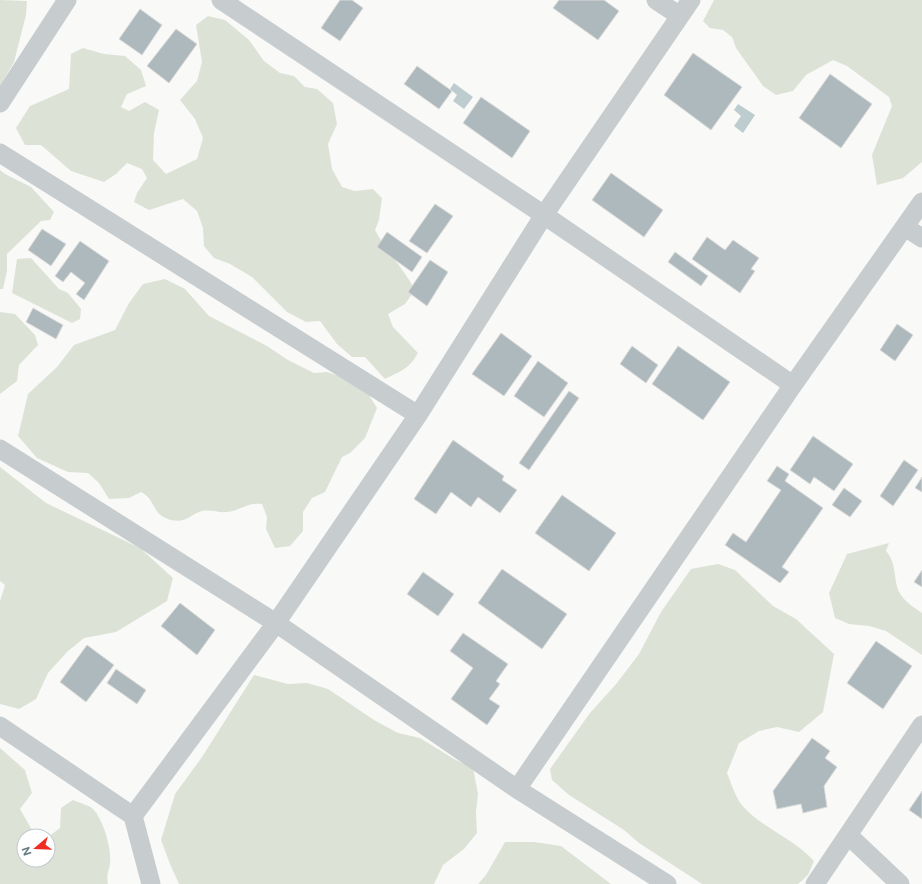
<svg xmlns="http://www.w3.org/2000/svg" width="922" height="884" font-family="'Public Sans',sans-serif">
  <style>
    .green { fill: #dde2d7 }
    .water { fill: #bdcdcf }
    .building { fill: #adb9bc; stroke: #dbdbd9 }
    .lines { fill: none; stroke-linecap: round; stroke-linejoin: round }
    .minor { stroke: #c7cccf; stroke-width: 19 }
  </style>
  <rect width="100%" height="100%" fill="#f9f9f7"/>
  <path class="green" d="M 0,0 L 27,1 L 26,15 L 14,62 L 0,86 Z
    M 714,0 L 922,0 L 922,162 L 903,178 L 877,185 L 872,155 L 892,106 L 889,97 L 847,66 L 833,60 L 806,75 L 793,91 L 776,95 L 763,86 L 736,48 L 732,37 L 723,30 L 710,28 L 703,21 Z
    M 208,16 L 225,20 L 249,40 L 264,61 L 280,73 L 294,76 L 305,87 L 317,89 L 333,103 L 337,124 L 328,144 L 332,169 L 342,187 L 355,191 L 373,189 L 382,198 L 379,220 L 375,230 C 386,251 404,269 415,290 L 405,304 L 388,314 L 393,327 L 418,353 C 409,369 401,371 385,379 L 365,357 L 352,357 L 337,344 L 320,321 L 306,322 L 287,312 L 252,277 L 230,264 L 214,258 L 204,246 L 203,228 L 197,211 L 183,199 L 149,210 L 134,202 L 137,193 L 147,178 L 142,169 L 127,163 L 116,174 L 104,182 L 71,171 L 41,145 L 25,145 L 16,128 L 30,106 L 69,89 L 71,54 L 83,48 L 104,54 L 125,56 L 141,70 L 146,86 L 127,94 L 121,107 L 129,111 L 145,102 L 159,110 L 154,133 L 153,160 L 166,174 L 197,159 L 203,138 L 195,119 L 180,100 L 197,81 L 202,62 L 196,25 Z
    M 0,170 L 5,174 L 31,187 L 54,212 L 50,220 L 41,221 L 7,254 L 7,271 L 3,289 L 0,289 Z
    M 31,258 L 59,289 L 68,293 L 81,309 L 80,319 L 72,323 L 12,293 L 17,259 Z
    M 165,279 L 185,289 L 209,316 L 267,346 L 288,360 L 314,373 L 327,372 L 354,381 L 369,395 L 377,408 L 365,438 L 350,453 L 342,457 L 325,492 L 312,498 L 303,512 L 303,531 L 290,546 L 275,548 L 266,529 L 267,517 L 262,504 C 248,502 239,511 227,512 C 217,513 209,508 199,512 C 188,517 185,523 171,520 C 151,515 156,499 141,492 L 129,498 L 109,499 L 99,483 L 88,473 L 68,472 L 37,458 L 18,436 L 28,394 L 57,367 L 74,345 L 115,330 L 129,303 L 143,284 Z
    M 0,312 L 15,314 L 35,335 L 38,345 L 19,365 L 17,381 L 0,394 Z
    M 0,467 L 46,503 L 140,548 L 173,578 L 167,601 L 116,632 L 84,638 L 67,652 L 48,673 L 36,699 L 19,709 L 0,704 L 0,601 L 5,585 L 0,581 Z
    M 889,543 L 886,551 C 897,563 893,578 899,592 C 905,602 913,607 922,613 L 922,655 L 886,631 L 869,626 L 849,624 L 835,618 L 829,593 L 847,554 Z
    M 718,564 L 735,570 L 773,606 L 796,619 L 834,654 L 823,712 L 799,732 L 777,727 L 759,731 L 739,743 L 727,773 C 731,782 735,796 741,804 C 761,828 793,838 814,861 L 808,875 L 798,884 L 702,884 L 639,843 L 624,830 L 569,795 L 552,780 L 550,769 L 590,713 L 617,683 L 639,654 L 661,612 L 691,569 Z
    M 254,675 L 288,684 L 307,683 L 328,689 L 374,720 L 398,733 L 420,738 L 454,759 L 473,768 L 478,794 L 476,812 L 477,833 L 464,849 L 443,865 L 434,884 L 179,884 L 170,864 L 161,840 L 175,794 L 202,757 Z
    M 0,748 L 25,770 L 32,793 L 20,809 L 32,830 L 40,836 L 24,836 L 24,860 L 48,860 L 48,837 L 60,828 L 61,808 L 73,800 C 79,803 89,805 93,809 C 103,819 112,849 110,863 C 109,872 106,873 108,884 L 0,884 Z
    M 505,842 L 534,842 L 561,846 L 611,884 L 478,884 L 486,875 Z"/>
  <path class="water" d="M 454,83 L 473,97 L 464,109 L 453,101 L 457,95 L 450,89 Z
    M 738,104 L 755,115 L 743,133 L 734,126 L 741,116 L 734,110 Z"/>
  <path class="building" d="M 340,0 L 352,0 L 363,8 L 340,41 L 321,28 Z
    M 559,0 L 604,0 L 619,11 L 598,40 L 553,8 Z
    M 140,9 L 162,25 L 142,55 L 119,39 Z
    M 176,29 L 197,44 L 169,83 L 147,66 Z
    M 693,53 L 742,87 L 711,130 L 664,95 Z
    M 417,66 L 452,91 L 439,109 L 404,84 Z
    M 830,74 L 872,104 L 841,148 L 799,118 Z
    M 481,97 L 530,131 L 512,158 L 463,123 Z
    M 611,173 L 663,210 L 644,237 L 592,200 Z
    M 435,204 L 453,216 L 427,253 L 409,241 Z
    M 42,229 L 66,244 L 51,266 L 28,250 Z
    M 387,232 L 422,257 L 412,272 L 377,247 Z
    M 707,237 L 725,250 L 733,240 L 759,258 L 751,269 L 755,271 L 740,293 L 692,259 Z
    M 80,241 L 109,261 L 84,300 L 76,294 L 85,283 L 71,272 L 63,282 L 55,276 Z
    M 675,252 L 708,276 L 701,286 L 668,262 Z
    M 430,260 L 448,272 L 427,306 L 408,292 Z
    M 33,308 L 63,325 L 56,339 L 26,322 Z
    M 897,324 L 913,335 L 895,361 L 880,350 Z
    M 501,333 L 532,356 L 504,396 L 472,374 Z
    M 632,346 L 658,365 L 646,383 L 620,364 Z
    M 678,346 L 730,382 L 703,420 L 652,384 Z
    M 538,361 L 568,383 L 544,417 L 514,396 Z
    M 569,391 L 579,398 L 529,470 L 519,463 Z
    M 813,436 L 853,464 L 834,491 L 814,477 L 810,484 L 790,470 Z
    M 453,440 L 504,476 L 502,480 L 517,490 L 500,513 L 478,497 L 471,507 L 451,492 L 436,514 L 414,499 Z
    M 904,460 L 918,470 L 893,506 L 880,496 Z
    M 777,466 L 789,474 L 785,481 L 823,508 L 782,567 L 789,572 L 780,583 L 725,545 L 733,533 L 746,542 L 781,490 L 767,481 Z
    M 922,477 L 922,492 L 915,488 Z
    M 844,488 L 862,501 L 850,517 L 832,505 Z
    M 562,495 L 616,533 L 589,571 L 535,533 Z
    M 502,569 L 567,614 L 542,649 L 478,603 Z
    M 922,570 L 922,587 L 914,582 Z
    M 423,572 L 454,594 L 438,616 L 407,594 Z
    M 180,603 L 215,630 L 197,655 L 161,626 Z
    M 463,633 L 508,664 L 496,681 L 500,684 L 489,699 L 500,706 L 487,725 L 451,699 L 473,668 L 450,651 Z
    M 876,641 L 912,666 L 883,709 L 847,683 Z
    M 87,645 L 114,665 L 86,702 L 60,682 Z
    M 116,669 L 146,690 L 137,704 L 107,683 Z
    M 812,738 L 830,751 L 825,758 L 837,767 L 824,786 L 827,807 L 803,813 L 801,804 L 777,809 L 773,791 Z
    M 922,791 L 922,819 L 909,810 Z"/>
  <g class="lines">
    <path class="minor" d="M 221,0 L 544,215 L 793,385
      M 656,0 L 680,16
      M 0,103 L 67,0
      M 0,153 L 418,415
      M 905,227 L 922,238
      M 0,449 L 276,623 L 517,789 L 667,884
      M 0,726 L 133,816 L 151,884
      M 517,789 L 793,385 L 922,202
      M 133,816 L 276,623 L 418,415 L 544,215 L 691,0
      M 848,835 L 900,884
      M 815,884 L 922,725"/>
  </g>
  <g transform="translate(36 848) rotate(251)"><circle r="19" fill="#ffffff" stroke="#c0cace"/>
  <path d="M0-3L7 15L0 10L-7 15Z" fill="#f02b20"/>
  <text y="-6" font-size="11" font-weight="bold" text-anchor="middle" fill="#627a84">N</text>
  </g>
</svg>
